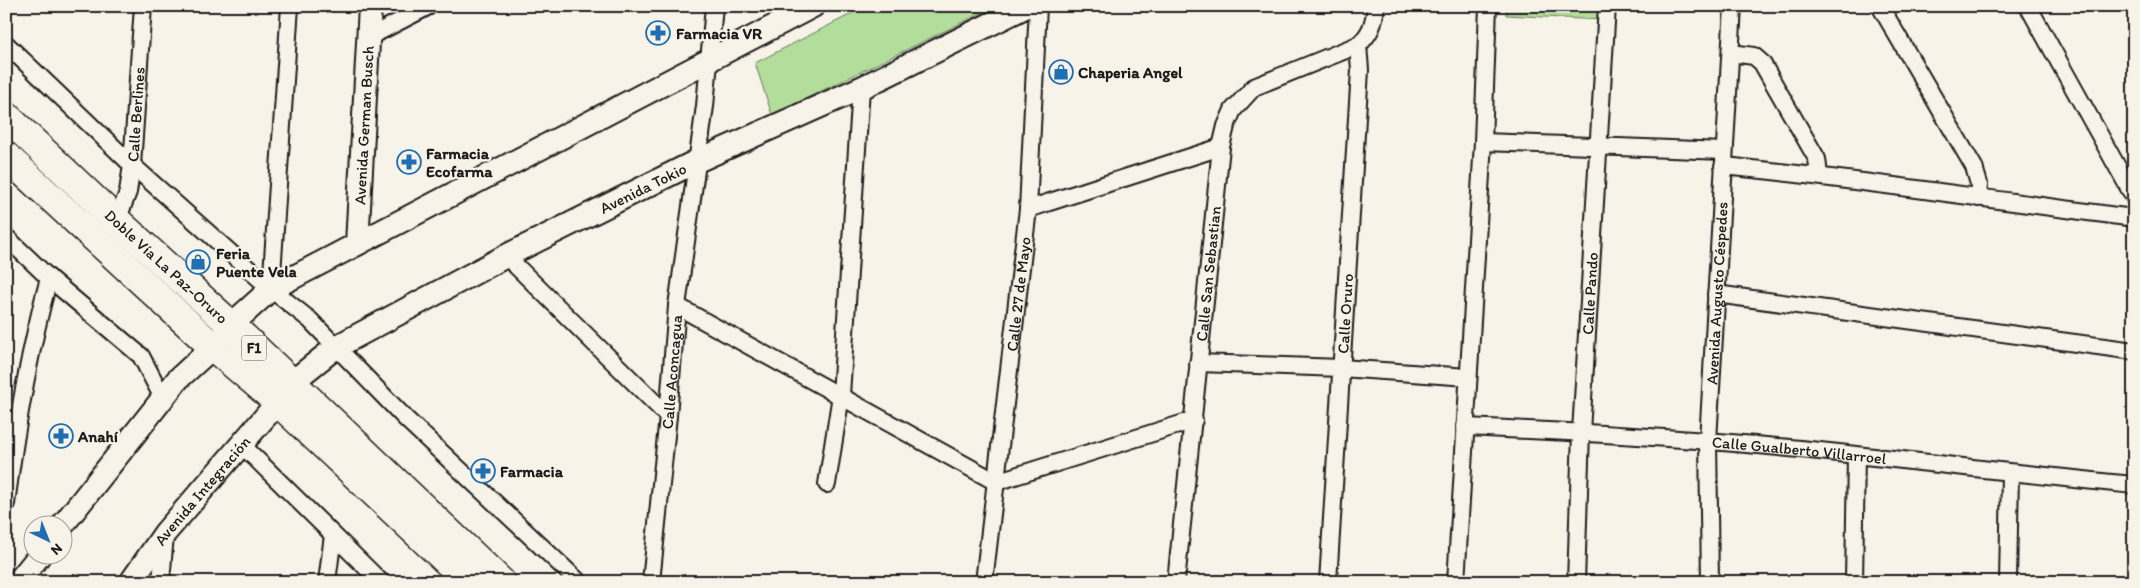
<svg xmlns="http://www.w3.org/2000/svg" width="2140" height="588" font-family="Itim,sans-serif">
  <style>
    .green { fill: #b2dd9b; stroke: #677c5c }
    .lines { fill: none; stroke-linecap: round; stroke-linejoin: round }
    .street-casing { stroke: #1c1c1c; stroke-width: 20 }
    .secondary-casing { stroke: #1c1c1c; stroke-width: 26 }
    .highway-casing { stroke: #1c1c1c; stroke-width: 31 }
    .street { stroke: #f7f3e8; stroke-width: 16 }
    .secondary { stroke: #f7f3e8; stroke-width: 22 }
    .highway { stroke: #f7f3e8; stroke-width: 28 }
    .labels { text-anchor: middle; stroke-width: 4.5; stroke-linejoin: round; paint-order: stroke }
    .shield { fill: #f7f3e8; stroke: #5e5c59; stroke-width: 1 }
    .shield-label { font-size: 15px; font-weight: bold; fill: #1c1c1c }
    .poi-label { font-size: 16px; font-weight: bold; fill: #1c1c1c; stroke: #f7f3e8; text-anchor: start }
    .street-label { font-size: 16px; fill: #1c1c1c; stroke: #f7f3e8 }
  </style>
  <rect width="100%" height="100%" fill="#f7f3e8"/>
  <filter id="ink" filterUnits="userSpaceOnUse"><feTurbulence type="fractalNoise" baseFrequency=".02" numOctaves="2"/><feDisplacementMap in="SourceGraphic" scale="10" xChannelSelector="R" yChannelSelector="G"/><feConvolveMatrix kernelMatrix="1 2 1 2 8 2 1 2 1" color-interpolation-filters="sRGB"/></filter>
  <g filter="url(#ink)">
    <path class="green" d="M 867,6 L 996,6 L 772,115 L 755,63 Z
      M 1507,6 L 1602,6 L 1601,20 L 1506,15 Z"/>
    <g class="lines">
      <g class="street-casing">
        <g id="street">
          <path d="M 1880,6 L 1974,167 L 1979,184 L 1978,198"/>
          <path d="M 2028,6 L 2134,197"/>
          <path d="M 369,37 L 429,6"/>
          <path d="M 6,44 L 132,165 L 271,289 L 310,320 L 406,419 L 579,582"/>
          <path d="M 1731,53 L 1754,56 L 1762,63 L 1817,159 L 1819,175"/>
          <path d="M 1483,142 L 1724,151"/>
          <path d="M 1723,166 C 1861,179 1997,201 2134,218"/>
          <path d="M 1028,209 L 1221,147"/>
          <path id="s1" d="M 117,221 L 128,192 L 132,165 L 143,6"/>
          <path d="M 6,237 L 49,278 C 29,352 16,427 6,504"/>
          <path d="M 506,256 L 668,416"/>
          <path d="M 49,278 L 141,356 L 163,398"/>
          <path d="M 271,289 L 290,6"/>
          <path d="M 1716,294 L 2134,351"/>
          <path d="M 677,306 L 996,482 L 1194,420"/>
          <path d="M 1198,363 L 1341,368 L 1468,377"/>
          <path id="s2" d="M 1465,427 C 1595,433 1726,440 1856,455 C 1949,465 2041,476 2134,485"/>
          <path d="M 241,444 L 381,582"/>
          <path d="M 827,484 L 841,395 L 861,88"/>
          <path d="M 161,582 L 165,535"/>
          <path d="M 327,582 L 333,535"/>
          <path id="s3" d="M 651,582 L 668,416 L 677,306 L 705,106 L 714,6"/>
          <path id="s4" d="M 984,582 L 1028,209 L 1038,6"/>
          <path id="s5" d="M 1176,582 L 1221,147 L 1226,126 L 1233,110 L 1254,87 L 1358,45 C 1371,34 1374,23 1376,6"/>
          <path id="s6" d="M 1328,582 L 1360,70 L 1358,45"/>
          <path d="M 1456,582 L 1483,142 L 1488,6"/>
          <path id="s7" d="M 1576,582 L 1581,432 L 1607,6"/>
          <path id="s8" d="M 1710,582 L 1708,441 L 1733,6"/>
          <path d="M 1854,582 L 1856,455"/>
          <path d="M 2008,582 L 2010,473"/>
        </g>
      </g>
      <g class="secondary-casing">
        <g id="secondary">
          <path id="s9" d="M 357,244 L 370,6"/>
          <path d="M 62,526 L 178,379 L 213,347 L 231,325 L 271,289 L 813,6"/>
          <path d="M 18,582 L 39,556"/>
          <path id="s10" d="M 131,582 L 165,533 L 278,402 L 291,383 L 336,347 L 506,256 L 697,161 L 861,88 L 1027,6"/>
        </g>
      </g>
      <g class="highway-casing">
        <g id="highway">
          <path id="s11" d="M 6,116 L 117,221 L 231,325 L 501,582"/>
          <path d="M 6,156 L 213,347 L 278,402 L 469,582"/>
        </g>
      </g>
      <use href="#street" class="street"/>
      <use href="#secondary" class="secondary"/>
      <use href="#highway" class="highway"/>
    </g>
  </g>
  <defs>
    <g id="pharmacy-ring" transform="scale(1.25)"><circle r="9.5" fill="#f7f3e8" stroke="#1f6fb2" stroke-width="1.5"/><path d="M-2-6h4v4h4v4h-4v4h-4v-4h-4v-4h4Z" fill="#1f6fb2"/></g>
    <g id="shop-ring" transform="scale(1.25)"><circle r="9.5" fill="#f7f3e8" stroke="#1f6fb2" stroke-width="1.5"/><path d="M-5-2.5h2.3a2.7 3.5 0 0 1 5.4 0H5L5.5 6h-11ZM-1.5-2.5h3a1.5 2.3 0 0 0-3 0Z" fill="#1f6fb2"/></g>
  </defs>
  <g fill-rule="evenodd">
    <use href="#pharmacy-ring" x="658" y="33"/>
    <use href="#shop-ring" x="1061" y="72"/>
    <use href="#pharmacy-ring" x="409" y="162"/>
    <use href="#shop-ring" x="198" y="262"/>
    <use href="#pharmacy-ring" x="61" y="436"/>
    <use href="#pharmacy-ring" x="483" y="471"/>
  </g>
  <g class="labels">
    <rect class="shield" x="241.5" y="335.5" width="25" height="25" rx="4"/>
    <g class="shield-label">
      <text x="254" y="353">F1</text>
    </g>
    <g class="poi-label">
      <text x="676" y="39">Farmacia VR</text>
      <text x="1078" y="78">Chaperia Angel</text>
      <text x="426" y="159">Farmacia<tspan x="426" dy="18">Ecofarma</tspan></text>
      <text x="216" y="259">Feria<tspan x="216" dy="18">Puente Vela</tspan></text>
      <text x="78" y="442">Anahí</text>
      <text x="500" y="477">Farmacia</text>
    </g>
    <g class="street-label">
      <text dy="6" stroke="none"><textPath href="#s1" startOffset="109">Calle Berlines</textPath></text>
      <text dy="6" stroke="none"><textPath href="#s9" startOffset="119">Avenida German Busch</textPath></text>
      <text dy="6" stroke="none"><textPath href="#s10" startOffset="659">Avenida Tokio</textPath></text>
      <text dy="6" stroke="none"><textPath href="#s11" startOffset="220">Doble Vía La Paz-Oruro</textPath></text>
      <text dy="6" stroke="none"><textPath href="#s5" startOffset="310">Calle San Sebastian</textPath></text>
      <text dy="6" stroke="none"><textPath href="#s7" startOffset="289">Calle Pando</textPath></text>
      <text dy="6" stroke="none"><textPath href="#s8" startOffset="289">Avenida Augusto Céspedes</textPath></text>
      <text dy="6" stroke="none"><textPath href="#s4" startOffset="290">Calle 27 de Mayo</textPath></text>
      <text dy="6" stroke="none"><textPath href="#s6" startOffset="269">Calle Oruro</textPath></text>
      <text dy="6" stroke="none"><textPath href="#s3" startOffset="211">Calle Aconcagua</textPath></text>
      <text dy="6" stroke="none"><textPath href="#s2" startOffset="335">Calle Gualberto Villarroel</textPath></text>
      <text dy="6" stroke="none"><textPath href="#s10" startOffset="116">Avenida Integración</textPath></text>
    </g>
  </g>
  <rect width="2140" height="588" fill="none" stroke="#f7f3e8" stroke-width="25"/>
  <rect x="12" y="12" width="2115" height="563" fill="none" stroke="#1c1c1c" stroke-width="2" filter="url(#ink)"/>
  <g transform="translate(48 540) rotate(137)"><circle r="24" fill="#f7f3e8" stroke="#9f9d96"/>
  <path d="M0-4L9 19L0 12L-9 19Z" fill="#1f6fb2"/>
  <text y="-8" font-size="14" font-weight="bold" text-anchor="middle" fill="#1c1c1c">N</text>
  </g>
</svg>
